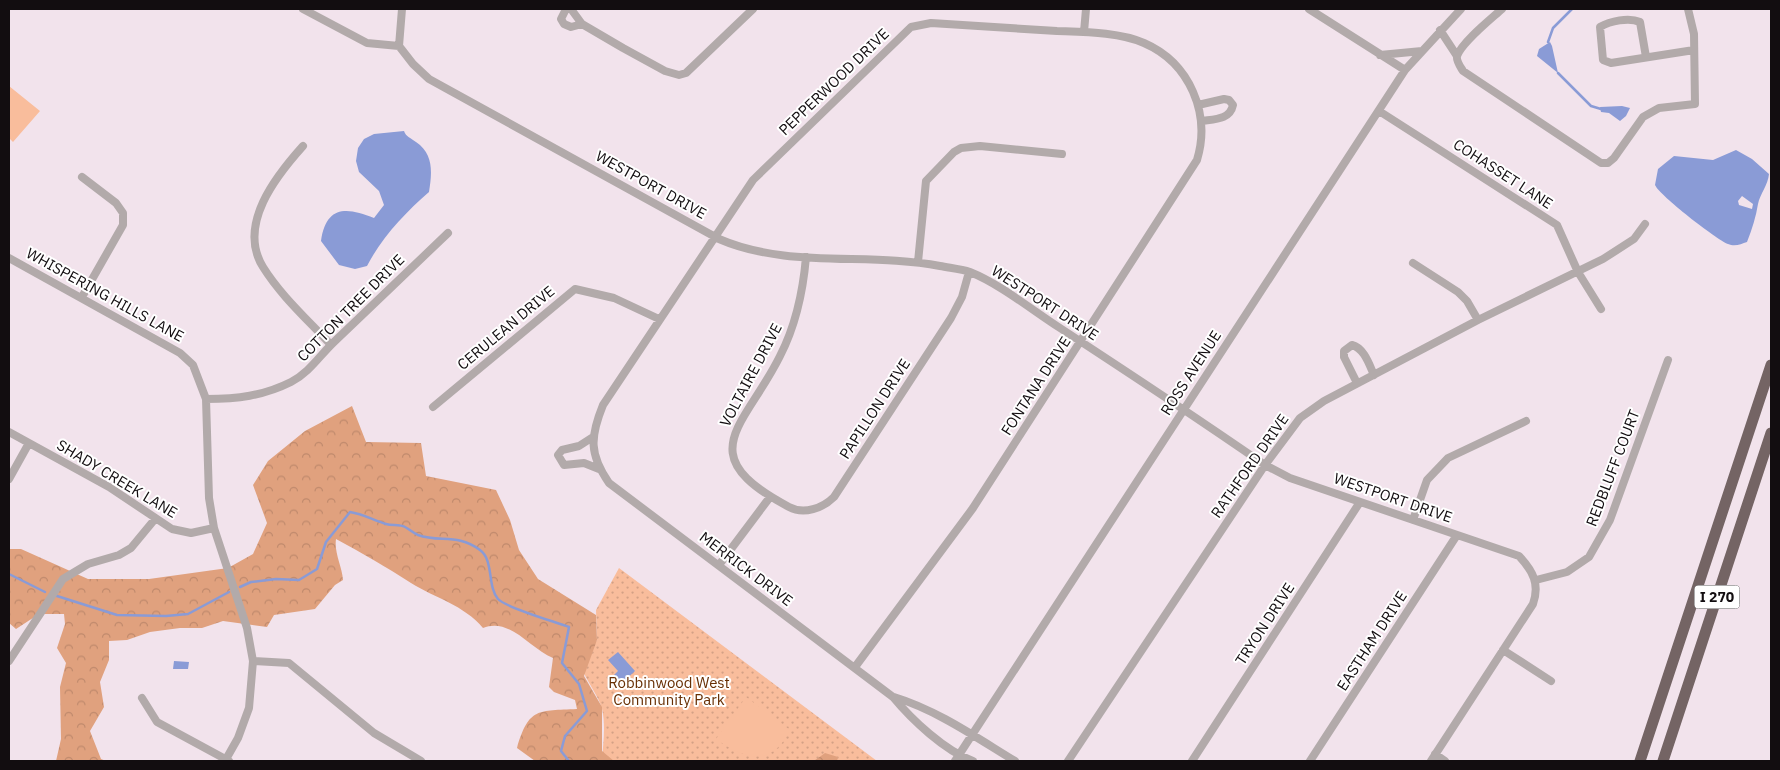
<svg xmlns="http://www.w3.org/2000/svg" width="1780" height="770" font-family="'IBM Plex Sans',sans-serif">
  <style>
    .grass { fill: url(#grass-dots) }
    .forest { fill: url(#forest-crowns) }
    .pitch { fill: #f9bd9c }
    .water { fill: #8a9bd6; fill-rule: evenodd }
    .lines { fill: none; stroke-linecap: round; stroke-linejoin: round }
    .stream { stroke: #8a9bd6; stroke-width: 2.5 }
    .minor { stroke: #b2aaaa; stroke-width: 8 }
    .highway { stroke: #746464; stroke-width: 11 }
    .labels { text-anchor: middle; stroke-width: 4; stroke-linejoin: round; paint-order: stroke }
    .shield { fill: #fff; stroke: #595658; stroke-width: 1 }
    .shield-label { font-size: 14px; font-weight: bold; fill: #120d10 }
    .street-label { font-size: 15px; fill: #120d10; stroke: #fff }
    .park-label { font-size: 15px; fill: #672f04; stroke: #fff }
  </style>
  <defs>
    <pattern id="grass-dots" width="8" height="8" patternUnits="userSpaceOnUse" patternTransform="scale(1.25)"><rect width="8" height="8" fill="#f9bd9c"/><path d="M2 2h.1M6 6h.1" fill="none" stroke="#d4a185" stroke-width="1.8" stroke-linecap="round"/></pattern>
    <pattern id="forest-crowns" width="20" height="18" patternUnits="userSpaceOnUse" patternTransform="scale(1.25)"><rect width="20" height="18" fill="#e0a17e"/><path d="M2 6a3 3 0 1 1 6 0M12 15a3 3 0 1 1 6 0" fill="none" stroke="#bf896c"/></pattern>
  </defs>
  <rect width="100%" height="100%" fill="#f2e3ec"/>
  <path class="grass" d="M 619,568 L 877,761 L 602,761 C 603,744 606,726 602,709 C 599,696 586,681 581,666 L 597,640 L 596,610 Z"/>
  <path class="forest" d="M 352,406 L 366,442 L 421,443 L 426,476 L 496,490 L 510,520 L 519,550 L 538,579 L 596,615 L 597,640 L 584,676 L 602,707 L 602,751 L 614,761 L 535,761 L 517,748 C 529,707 538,711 577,709 L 575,700 L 554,692 L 549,687 L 553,658 C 530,649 510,617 483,628 C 464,605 435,598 411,583 C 386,567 362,553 336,539 C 334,553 342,566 343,580 L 335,585 L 315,609 L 274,615 L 267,627 L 223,621 L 202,628 L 180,628 L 150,632 L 127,640 L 109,641 L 109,660 L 100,682 L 104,707 L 90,731 L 101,759 L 106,761 L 56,761 L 61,739 L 60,687 L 66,663 L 57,648 L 65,624 L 64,614 L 39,614 L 16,629 L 9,623 L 9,549 L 21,549 L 88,579 L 149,579 L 228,568 L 253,554 L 267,523 L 253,485 L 268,461 L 305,431 Z
    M 825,753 L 838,757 L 837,761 L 814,761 Z"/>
  <path class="pitch" d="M 9,86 L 40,111 L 13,142 L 9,138 Z
    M 746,697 L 790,730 C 772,767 745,760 716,739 Z"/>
  <path class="water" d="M 1550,42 L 1552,46 L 1558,73 L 1537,56 L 1539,49 Z
    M 1622,106 L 1630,108 L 1626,116 L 1620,121 L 1609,113 L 1601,112 L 1600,107 Z
    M 404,131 C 406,137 411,138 416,142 C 434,154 432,173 429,192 C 405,213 382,237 367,266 L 355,269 L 339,265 L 321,241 C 326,205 347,207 374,218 L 384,205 L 379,191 L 359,172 L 356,161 L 358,148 L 364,139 L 374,134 Z
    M 1736,150 L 1752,159 L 1769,174 C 1768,185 1760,194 1758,204 C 1756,217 1752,229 1747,242 C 1741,244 1735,247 1728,244 C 1716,239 1660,196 1655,185 L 1658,169 L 1674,156 L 1713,160 ZM 1742,196 L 1753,204 L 1752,209 L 1739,205 L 1738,201 Z
    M 618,652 L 635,671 L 622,683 L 614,675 L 618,671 L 608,660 Z
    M 174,661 L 189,662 L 188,669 L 173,669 Z"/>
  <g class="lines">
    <path class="stream" d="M 1548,42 L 1553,28 L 1572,9
      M 1558,73 L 1591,106 L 1601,109
      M 9,574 L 45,592
      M 240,587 L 251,582 L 276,579 L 299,580 L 317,569 L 326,542 L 350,512 C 363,514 373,520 386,524 C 392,526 399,524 405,527 C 409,529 413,533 418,535 C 440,543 457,533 480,550 C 494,560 487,586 498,599 C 506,608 556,622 569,627 L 562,663 L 579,684 L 587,711 L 565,736 L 561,751 L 569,761
      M 57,596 L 117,615 L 166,616 L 188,614 L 229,592"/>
    <path class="minor" d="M 303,9 L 367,43 L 399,46 L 413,64 L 429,79 L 719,239 C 788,269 868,252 940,266 C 950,268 961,269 970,272 C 1000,284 1032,310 1060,328 C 1129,373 1197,418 1265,465 L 1290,478 L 1519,556 C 1533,571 1540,584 1533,604 L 1431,761
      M 566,9 L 561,19 L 564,24 L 571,27 L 582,24
      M 571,9 L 582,24 L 623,48 L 665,71 L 679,75 L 686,73 L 753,9
      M 1309,9 L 1405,70
      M 1502,9 C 1491,19 1462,42 1457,56 C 1456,61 1460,66 1463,71 L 1601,163 L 1608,163 L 1614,158 L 1643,117 L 1659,108 L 1695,104 L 1694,34 L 1688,9
      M 1440,30 L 1457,56
      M 1084,32 L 1086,9
      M 399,46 L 402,9
      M 1380,55 L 1422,51
      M 1646,57 L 1640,22 C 1629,17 1610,21 1600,27 L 1603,60 L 1611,63 L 1694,50
      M 1198,105 L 1224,99 L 1229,100 L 1233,105 C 1230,120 1214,119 1201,121
      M 1379,111 L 1557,225 L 1578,272 L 1601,309
      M 303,146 C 276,176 237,225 263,267 C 281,296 308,320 331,345
      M 82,177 L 116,203 L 123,213 L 123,225 L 82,297
      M 806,257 C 803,292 796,325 780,356 C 745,427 689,454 789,507 C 804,515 823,508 834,497 L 951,318 L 962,297 L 969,272
      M 9,258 L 180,353 L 193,365 L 206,399 L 209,498 L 214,528 L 247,628 L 253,661 L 249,708 L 238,738 L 225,761
      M 918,262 L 926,181 L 954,152 L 961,148 L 980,146 L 1062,154
      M 1413,263 L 1458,292 L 1467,301 L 1478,320
      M 1357,383 L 1344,357 L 1344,351 L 1352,345 C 1364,348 1369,364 1374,375
      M 206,399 C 237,399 263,396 291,382 C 310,372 320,355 335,341 C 373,305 410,269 448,233
      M 433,407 L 575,289 L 614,298 L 659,319
      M 9,432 L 109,487 L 172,529 L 191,533 L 214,528
      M 593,437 L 579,446 L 562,450 L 558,455 L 564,465 L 584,463 L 599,469
      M 9,479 L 29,443
      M 1413,520 L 1427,480 L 1448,458 L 1526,421
      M 719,565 L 770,497
      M 1536,580 L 1567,572 L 1589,557 L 1610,520 L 1668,360
      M 1503,650 L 1551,681
      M 9,661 L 63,579 L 88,564 L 119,555 L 131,548 L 155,519
      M 253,661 L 289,663 L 374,733 L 421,761
      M 855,667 L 973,508 L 1197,160 C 1211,114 1190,63 1144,43 C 1119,32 1084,32 1057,31 C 1015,28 973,26 931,23 L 911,27 L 753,180 L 603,405 C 590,437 589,454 609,483 L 893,697 C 912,720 945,751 973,761
      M 894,697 C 937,710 977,738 1015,761
      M 142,698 L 157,722 L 229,761
      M 1435,754 L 1445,761
      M 955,761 L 1405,70 L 1461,9
      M 1068,761 L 1265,465 L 1300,418 L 1324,401 L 1478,320 L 1603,259 L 1634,239 L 1645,224
      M 1192,761 L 1360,502
      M 1310,761 L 1457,535"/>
    <path class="highway" d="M 1640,761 L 1771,365
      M 1663,761 L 1771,433"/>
  </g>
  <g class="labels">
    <rect class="shield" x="1694.5" y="585.5" width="45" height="23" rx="4"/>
    <g class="shield-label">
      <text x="1717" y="602">I 270</text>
    </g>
    <g class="street-label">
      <text transform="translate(834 82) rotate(-44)" y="5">PEPPERWOOD DRIVE</text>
      <text transform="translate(1503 174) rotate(33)" y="5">COHASSET LANE</text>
      <text transform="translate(651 185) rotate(29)" y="5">WESTPORT DRIVE</text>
      <text transform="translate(105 295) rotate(29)" y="5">WHISPERING HILLS LANE</text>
      <text transform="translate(1045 303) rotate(33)" y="5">WESTPORT DRIVE</text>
      <text transform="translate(351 308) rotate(-45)" y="5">COTTON TREE DRIVE</text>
      <text transform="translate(506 328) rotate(-40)" y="5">CERULEAN DRIVE</text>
      <text transform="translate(1191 373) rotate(-57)" y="5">ROSS AVENUE</text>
      <text transform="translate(751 375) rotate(-62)" y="5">VOLTAIRE DRIVE</text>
      <text transform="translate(1036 386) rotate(-57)" y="5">FONTANA DRIVE</text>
      <text transform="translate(875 409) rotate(-57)" y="5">PAPILLON DRIVE</text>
      <text transform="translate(1250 466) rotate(-55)" y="5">RATHFORD DRIVE</text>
      <text transform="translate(1613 468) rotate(-69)" y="5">REDBLUFF COURT</text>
      <text transform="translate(117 479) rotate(31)" y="5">SHADY CREEK LANE</text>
      <text transform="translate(1393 498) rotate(19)" y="5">WESTPORT DRIVE</text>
      <text transform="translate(746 569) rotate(37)" y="5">MERRICK DRIVE</text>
      <text transform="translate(1265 624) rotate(-57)" y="5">TRYON DRIVE</text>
      <text transform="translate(1372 641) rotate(-57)" y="5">EASTHAM DRIVE</text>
    </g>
    <g class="park-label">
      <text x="669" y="688">Robbinwood West<tspan x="669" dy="17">Community Park</tspan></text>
    </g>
  </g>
  <rect width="1780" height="770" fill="none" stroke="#120d10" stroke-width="20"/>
</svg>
